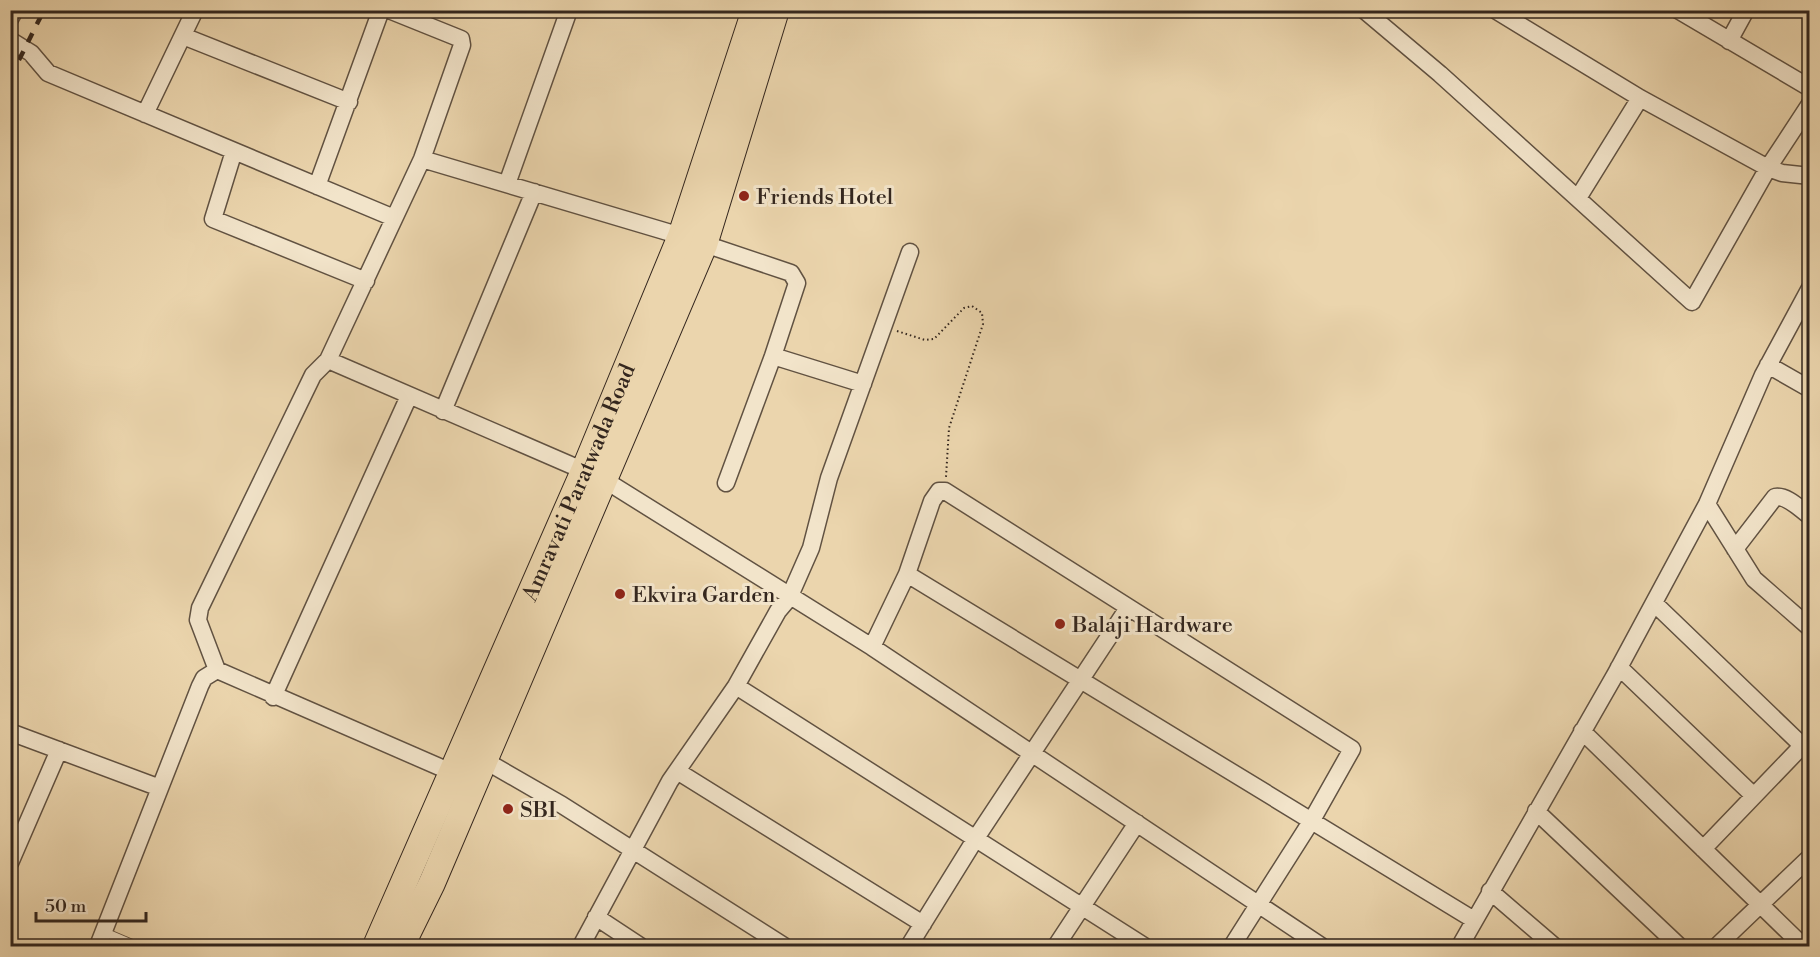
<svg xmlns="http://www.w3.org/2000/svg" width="1820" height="957" font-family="'Libre Bodoni',serif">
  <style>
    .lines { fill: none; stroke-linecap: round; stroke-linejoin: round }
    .service-casing { stroke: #615242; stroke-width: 10 }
    .minor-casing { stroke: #615242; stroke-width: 19 }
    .primary-casing { stroke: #33261e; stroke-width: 28 }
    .path { stroke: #33261e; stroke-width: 2; stroke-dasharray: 1.5 3; stroke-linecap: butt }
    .service { stroke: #f2e4ca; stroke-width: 8 }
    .minor { stroke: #f2e4ca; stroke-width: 16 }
    .primary { stroke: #ebd5ad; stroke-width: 26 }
    .rail { stroke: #33261e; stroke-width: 4.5; stroke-dasharray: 10 10; stroke-linecap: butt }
    .poi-dot { fill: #8f2418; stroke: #f2e4ca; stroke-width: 2 }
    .labels { text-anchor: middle; stroke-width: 6; stroke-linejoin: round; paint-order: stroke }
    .poi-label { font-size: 22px; fill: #33261e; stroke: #f2e4ca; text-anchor: start }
    .street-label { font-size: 22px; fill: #33261e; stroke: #f2e4ca }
  </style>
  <rect width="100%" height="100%" fill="#ebd5ad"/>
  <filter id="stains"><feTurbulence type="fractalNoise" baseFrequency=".00333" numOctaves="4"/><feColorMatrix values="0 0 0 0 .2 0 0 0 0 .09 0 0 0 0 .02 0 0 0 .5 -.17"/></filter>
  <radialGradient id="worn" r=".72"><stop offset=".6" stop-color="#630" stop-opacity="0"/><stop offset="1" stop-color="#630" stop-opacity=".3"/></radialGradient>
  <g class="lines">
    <g class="service-casing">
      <path id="service" d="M 104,932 L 137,946"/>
    </g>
    <g class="minor-casing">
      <path id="minor" d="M 389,10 L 461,39 L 462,45 L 422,159 L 328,360 L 313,375 L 200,608 L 198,620 L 217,670 L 451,772
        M 1364,10 L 1440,74 L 1692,302 L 1768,168 L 1810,104
        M 1495,10 L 1640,98 L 1768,168 L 1782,173 L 1810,176
        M 1678,10 L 1810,88
        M 10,19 L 15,10
        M 183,36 L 349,102
        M 10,40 L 31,53 L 48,73 L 394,218
        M 1729,41 L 1746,10
        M 145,114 L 195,10
        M 234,151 L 213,219 L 366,281
        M 422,159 L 681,236 L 791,273 L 797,283 L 773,356 L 726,483
        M 507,184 L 569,10
        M 317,186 L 381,10
        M 1578,198 L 1640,98
        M 773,356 L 863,384
        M 328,360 L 603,479 L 872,647 L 1321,946
        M 1768,365 L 1810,389
        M 443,411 L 534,192
        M 1707,504 L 1754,579 L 1810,628
        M 1735,549 L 1775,497 C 1787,495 1800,509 1810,516
        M 907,574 L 1474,920
        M 1654,603 L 1810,753
        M 872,647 L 907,574 L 932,501 L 939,491 L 945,491 L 1352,749 L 1312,820 L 1232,946
        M 1619,667 L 1754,796
        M 736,686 L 1144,946
        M 273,697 L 409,396
        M 1582,731 L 1803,946
        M 10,732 L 160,788
        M 477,756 L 562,805 L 784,946
        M 677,771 L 923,924
        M 1536,811 L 1679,946
        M 1703,849 L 1802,746
        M 10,863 L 59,750
        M 1490,891 L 1554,946
        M 596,917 L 640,946
        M 98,946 L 200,686 L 204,678 L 217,670
        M 581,946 L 670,781 L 736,686 L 778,611 L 789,598 L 811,548 L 829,478 L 910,252
        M 909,946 L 976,838 L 1128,608
        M 1056,946 L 1137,823
        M 1460,946 L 1615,675 L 1707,504 L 1763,375 L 1810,288
        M 1717,946 L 1810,857"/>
    </g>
    <g class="primary-casing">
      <g id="primary">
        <path id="s1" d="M 376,946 L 584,471 L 681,236 L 755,10"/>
        <path d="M 401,946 L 432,883 L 704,245 L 776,10"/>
      </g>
    </g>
    <path class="path" d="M 897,331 L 925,340 L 934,339 L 964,308 L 972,306 L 982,313 L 983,324 L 949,428 L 946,477"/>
    <use href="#service" class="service"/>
    <use href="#minor" class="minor"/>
    <use href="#primary" class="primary"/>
    <path class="rail" d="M 10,78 L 44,10"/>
  </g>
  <g class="poi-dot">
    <circle cx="744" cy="196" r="6"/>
    <circle cx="620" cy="594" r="6"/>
    <circle cx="1060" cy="624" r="6"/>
    <circle cx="508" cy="809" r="6"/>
  </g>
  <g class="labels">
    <g class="poi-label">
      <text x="756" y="204">Friends Hotel</text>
      <text x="632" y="602">Ekvira Garden</text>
      <text x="1072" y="632">Balaji Hardware</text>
      <text x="520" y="817">SBI</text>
    </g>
    <g class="street-label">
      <text dy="8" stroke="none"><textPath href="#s1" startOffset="506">Amravati Paratwada Road</textPath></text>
    </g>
  </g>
  <rect width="1820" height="957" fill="none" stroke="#ebd5ad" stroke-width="36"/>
  <rect x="12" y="12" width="1796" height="933" fill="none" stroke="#33261e" stroke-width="3"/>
  <rect x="18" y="18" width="1784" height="921" fill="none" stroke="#33261e" stroke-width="1.5"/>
  <path d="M36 912v9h110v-9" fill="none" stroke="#33261e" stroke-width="3"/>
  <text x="45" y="912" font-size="18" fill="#33261e" stroke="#f2e4ca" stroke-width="4.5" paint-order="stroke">50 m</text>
  <rect width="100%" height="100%" filter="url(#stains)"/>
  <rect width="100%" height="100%" fill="url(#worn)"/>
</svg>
